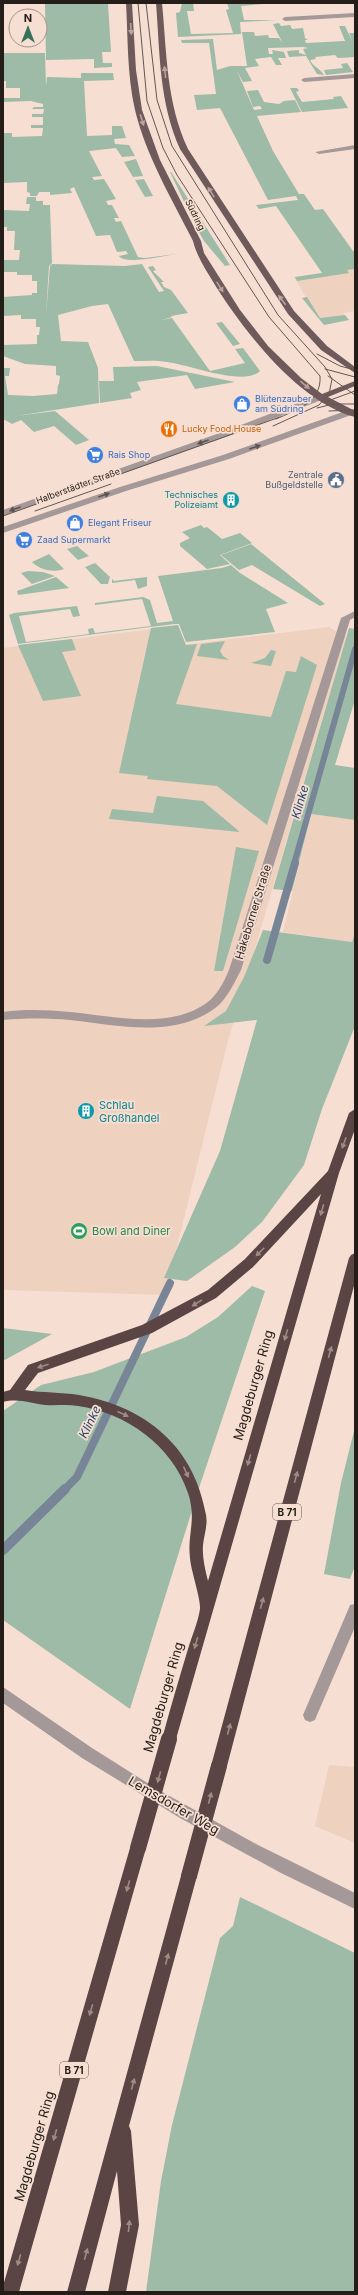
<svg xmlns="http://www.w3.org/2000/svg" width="358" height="2295" font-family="Inter,sans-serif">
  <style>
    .built { fill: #eed1bf }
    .green { fill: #9dbba7 }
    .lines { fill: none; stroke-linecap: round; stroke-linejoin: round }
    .stream-far2 { stroke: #788596; stroke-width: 6 }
    .stream-far1 { stroke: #788596; stroke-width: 8 }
    .stream { stroke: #788596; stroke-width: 10 }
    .minor { fill: #a49898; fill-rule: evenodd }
    .major { fill: #6e5a5a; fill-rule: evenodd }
    .highway { fill: #5a4444; fill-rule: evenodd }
    .tram { stroke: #645750; stroke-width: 1 }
    .highway-bridge { stroke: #5a4444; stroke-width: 16 }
    .oneway { fill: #b9a39c }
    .oneway2 { fill: #5e5452 }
    .oneway3 { fill: #a08a84 }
    .labels { text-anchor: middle; stroke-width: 3.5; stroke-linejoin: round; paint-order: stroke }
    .far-street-label { font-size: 9px; fill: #251d18; stroke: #f6dfd2 }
    .far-shop-label { font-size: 9px; fill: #366cbe; stroke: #f6dfd2; text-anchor: start }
    .far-food-label { font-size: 9px; fill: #c56008; stroke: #f6dfd2; text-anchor: start }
    .far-service-label { font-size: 9px; fill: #4e5e75; stroke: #f6dfd2; text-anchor: end }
    .far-culture-label { font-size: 9px; fill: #0d838f; stroke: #f6dfd2; text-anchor: end }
    .shield { fill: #f6dfd2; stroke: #645750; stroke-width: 1 }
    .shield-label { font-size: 10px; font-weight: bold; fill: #251d18 }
    .street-label { font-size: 11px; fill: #251d18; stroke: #f6dfd2 }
    .culture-label { font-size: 11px; fill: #0d838f; stroke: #f6dfd2; text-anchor: start }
    .leisure-label { font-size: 11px; fill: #27864d; stroke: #f6dfd2; text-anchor: start }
    .water-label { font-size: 12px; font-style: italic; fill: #26496e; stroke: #f6dfd2 }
    .near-street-label { font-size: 13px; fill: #251d18; stroke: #f6dfd2 }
  </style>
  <rect width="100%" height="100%" fill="#f6dfd2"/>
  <path class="built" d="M 355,269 L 355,311 L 343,313 L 344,315 L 319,319 L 294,277 Z
    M 175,626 L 182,645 L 329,627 L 346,637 L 228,1041 L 165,1295 L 3,1290 L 3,648 Z
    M 311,814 L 355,820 L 355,933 L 352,942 L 283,932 Z
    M 329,1765 L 355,1767 L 355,1843 L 315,1826 Z"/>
  <path class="green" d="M 45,3 L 108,3 L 111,52 L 102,52 L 103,63 L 112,63 L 112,67 L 94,68 L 94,59 L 46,60 Z
    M 182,3 L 193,3 L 194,11 L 187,11 L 191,34 L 233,33 L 226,10 L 229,9 L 227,3 L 274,3 L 241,6 L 244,20 L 278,20 L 240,22 L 241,34 L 178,37 L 176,13 L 180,12 Z
    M 279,23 L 281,26 L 290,25 L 292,29 L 303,28 L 305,38 L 308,40 L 305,40 L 306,43 L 345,41 L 339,26 L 345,26 L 353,43 L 349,33 L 355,33 L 355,57 L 338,58 L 335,55 L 315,57 L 316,59 L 310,60 C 313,67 320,68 324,75 L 317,74 L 306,56 L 289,57 L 287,51 L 299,50 L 299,53 L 306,55 L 303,49 L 308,48 L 303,47 L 268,48 L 269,54 L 273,54 L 272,50 L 284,52 L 286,58 L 278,58 L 282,65 L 276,65 L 271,57 L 255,59 L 259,66 L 245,68 L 252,81 L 243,82 L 237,71 L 254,110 L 262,109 L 260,106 L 253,107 L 247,91 L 258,90 L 264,102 L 279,104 L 284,101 L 295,100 L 301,112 L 257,116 L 273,151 L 299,194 L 304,194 L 315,210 L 323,209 L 353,251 L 355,251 L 355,269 L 347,270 L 349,273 L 297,281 L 295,277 L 322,273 L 276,206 L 259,209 L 256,205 L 298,200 L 296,196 L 268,200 L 220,108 L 197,110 L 194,95 L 216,94 L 209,43 L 182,43 L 181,40 L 213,39 L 217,70 L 230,66 L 247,66 L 242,32 L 254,32 L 255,36 L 268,35 L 269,38 L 279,38 L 283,44 L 273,24 Z
    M 3,53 L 45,53 L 46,86 L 47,77 L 81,78 L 81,73 L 113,73 L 114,80 L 84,81 L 87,136 L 112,135 L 112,126 L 122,126 L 126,138 L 114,139 L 115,144 L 129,145 L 135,156 L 122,157 L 116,148 L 89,151 L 102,176 L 92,177 L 94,180 L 104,179 L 116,199 L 106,201 L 108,205 L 112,205 L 119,218 L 114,218 L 116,222 L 121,221 L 138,257 L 145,258 L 176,254 C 164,256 124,265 119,256 L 128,254 L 126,251 L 117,252 L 110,235 L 96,236 L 74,187 L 70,189 L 72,193 L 50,195 L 50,192 L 39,192 L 37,196 L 30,196 L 30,193 L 27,192 L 27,182 L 3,183 L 3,133 L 12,133 L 12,137 L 42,136 L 43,128 L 31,128 L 31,125 L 43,125 L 43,117 L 32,117 L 32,114 L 43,114 L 44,109 L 32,109 L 34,107 L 43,107 L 43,104 L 31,101 L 3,102 L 3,98 L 20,98 L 20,88 L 6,88 L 6,81 L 3,81 Z
    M 347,63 L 353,72 L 326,75 L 324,70 L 343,68 L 341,64 Z
    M 290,88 L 297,88 L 299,91 L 296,92 L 302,102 L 334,99 L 333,97 L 341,96 L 348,108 L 302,112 Z
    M 136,159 L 143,176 L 133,177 L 124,162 Z
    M 170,172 L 171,172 L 230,265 L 225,266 L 204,241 L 195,225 Z
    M 144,179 L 153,196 L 145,197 L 135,180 Z
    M 27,197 L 36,197 L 36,201 L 43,201 L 43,205 L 50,205 L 52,263 L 49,266 L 46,316 L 50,266 L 52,264 L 125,266 L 142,264 L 159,292 L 164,291 L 148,267 L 153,266 L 156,270 L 153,271 L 164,282 L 161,282 L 164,287 L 171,290 L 188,313 L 171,316 L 172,317 L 162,320 L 172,318 L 210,371 L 245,363 L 235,349 L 243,348 L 260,371 C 244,387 187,364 167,362 C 156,360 145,361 134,361 L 108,304 L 92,306 L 58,315 L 61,341 L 88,342 L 98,368 L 99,403 L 16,416 L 55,411 L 89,440 L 76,445 L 54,426 L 34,432 L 21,420 L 12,424 L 3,419 L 3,368 L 10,368 L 9,376 L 5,376 L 8,395 L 33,396 L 57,394 L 58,385 L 59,384 L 60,376 L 56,375 L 56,366 L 25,364 L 3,356 L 3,345 L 37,344 L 37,335 L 39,335 L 40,327 L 36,327 L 36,319 L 21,319 L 21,315 L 3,316 L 3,297 L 32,295 L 32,293 L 37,293 L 37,281 L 32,281 L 32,275 L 17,275 L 17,272 L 3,272 L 3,260 L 19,260 L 20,250 L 14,250 L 15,231 L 7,231 L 7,227 L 3,227 L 3,210 L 29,211 L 30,204 L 26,204 Z
    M 307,297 L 320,318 L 345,315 L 349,320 L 324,325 L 302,298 Z
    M 222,322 L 240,344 L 233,346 L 216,323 Z
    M 157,366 L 235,382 L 195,389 L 187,375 L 137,382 L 141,390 L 130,393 L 132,398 L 100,403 L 99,381 L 114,381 L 113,367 Z
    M 201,525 L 204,528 L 207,527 L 222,539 L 240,533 L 252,543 L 220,555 L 230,564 L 207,569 L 180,546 L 180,543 L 190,538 L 182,532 Z
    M 251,544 L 325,604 L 320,606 L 252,565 L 239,570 L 221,555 Z
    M 77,546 L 89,556 L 78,560 L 67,549 Z
    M 49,554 L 64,569 C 53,573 40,570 32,562 Z
    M 95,563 L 110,577 L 108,584 L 101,584 L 85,567 Z
    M 231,565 L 240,573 L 288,603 L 266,609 L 275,632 L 186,642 L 179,624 L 174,624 L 18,644 L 9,615 L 14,613 L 77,606 L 80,616 L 73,617 L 70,609 L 19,616 L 26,642 L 89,634 L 88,629 L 93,628 L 95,633 L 151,626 L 142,599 L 95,605 L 95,603 L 143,597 L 150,600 L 157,623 L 173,621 L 158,576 L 222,568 Z
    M 28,571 L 43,572 L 55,576 L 32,584 L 21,573 Z
    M 56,577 L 69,588 L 18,595 L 17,591 Z
    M 147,577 L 147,586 L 138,589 L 135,580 L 112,583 L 112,579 L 114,581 Z
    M 178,625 L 186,645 L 197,644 L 176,704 L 271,717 L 286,671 L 296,672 L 301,656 L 317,665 L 267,825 L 217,786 L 147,779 L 148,776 L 119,773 L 151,628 Z
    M 349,628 L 355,629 L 355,700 L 335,765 L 355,768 L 355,820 L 311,814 L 292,891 L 273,889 Z
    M 72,639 L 76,650 L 62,652 L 81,696 L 43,701 L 18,645 Z
    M 225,641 L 220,651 L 223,656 L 229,660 L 197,656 L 201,644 Z
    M 271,650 L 276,651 L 271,666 L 251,663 L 265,658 Z
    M 157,796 L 203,801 L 240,832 L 109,819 L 112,809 L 153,813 Z
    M 236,847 L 259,851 L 223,971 L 214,971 Z
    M 263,930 L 352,942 L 355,933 L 355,1026 L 322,1109 L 304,1165 L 262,1222 L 235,1247 L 187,1281 L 164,1278 L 220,1151 L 257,1020 L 204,1026 L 226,1011 L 244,977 Z
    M 252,1286 L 265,1291 L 199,1488 L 130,1709 L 3,1620 L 3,1411 L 41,1385 L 94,1372 L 186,1337 L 218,1317 Z
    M 3,1328 L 52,1334 L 3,1361 Z
    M 355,1427 L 355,1566 L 350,1579 L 324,1574 L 341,1483 Z
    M 240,1897 L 355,1953 L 355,2292 L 146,2292 L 161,2181 L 172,2125 L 220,1938 L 233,1926 Z"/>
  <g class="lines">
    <path class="stream-far2" d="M 294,864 L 355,649"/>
    <path class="stream-far1" d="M 267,960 L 295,863
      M 64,1490 L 77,1477 L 170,1283"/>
    <path class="stream" d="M 3,1550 L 65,1489"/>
    <path class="minor" d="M 355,13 L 355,17 L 285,21 L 282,19 L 285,17 Z
      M 355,74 L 355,78 L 304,82 L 301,80 L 304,78 Z
      M 355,145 L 355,149 L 319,154 L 315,152 Z
      M 321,394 L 325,397 L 324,399 L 234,434 L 3,516 L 3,510 L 228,430 Z
      M 351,409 L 354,410 L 354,414 L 229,459 L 126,491 L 3,533 L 3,527 L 120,487 L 223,455 Z
      M 355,611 L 355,617 L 350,620 L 241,970 C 233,985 226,1002 211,1011 C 170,1038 115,1025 70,1020 C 48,1018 25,1018 3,1020 L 3,1012 C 25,1009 48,1010 70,1012 C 112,1016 164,1029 202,1006 C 216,998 223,984 229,970 L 341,618 Z
      M 355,1604 L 355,1627 L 317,1715 L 315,1720 L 310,1722 L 305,1720 L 303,1715 L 348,1610 L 350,1605 Z
      M 3,1687 L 92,1748 L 157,1789 L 258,1845 L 355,1893 L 355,1909 L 281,1873 L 180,1818 L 82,1758 L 3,1703 Z"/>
    <path class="major" d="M 126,3 L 132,3 L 136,70 L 142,110 L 160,160 L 201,241 L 204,253 L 240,310 L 268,346 L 301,378 L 322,394 L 355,381 L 355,386 L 328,397 L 355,411 L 355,417 C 299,403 244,331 215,285 C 206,270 197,257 193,241 C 172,199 146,156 135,110 C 127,75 128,38 126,3 Z
      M 156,3 L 162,3 C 167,54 166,102 188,149 L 294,311 L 327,346 L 355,367 L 355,373 L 321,350 L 288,314 L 180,149 C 159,102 160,54 156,3 Z"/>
    <path class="highway" d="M 355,1109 L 355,1129 L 339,1173 L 176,1739 L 174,1744 L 169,1746 L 164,1744 L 162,1739 C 170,1709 179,1679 188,1649 C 192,1636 198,1622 200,1609 C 201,1599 191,1571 190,1558 C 187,1534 197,1520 188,1493 C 172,1445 126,1413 78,1406 C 67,1404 56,1406 45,1405 C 30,1403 18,1398 3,1402 L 3,1392 L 10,1390 L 28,1365 L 142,1325 L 208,1290 L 245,1259 L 328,1171 L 349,1113 ZM 321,1194 L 208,1581 C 205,1569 202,1557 203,1545 C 204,1535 208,1525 206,1515 C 194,1446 146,1407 79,1395 C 61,1392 43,1393 25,1390 L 38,1373 L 152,1333 L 216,1298 L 253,1267 Z
      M 355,1253 L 355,1282 L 227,1766 L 224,1771 L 219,1773 L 214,1771 L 211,1766 L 349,1258 L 351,1255 Z
      M 138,1841 L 143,1843 L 146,1848 L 19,2292 L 3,2292 L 3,2286 L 130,1848 L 133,1843 Z
      M 189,1868 L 195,1871 L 197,1876 L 129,2126 L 131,2131 L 139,2225 L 126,2292 L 108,2292 L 121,2225 L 117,2171 L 85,2292 L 67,2292 L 181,1876 L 183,1871 Z"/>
    <path class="tram" d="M 138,3 L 147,101 L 163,148 L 177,175 L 269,317 L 320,376 C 322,402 296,410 276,419
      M 146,3 L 157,100 L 172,146 L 278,315 L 325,367 L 332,379 L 329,394 L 319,405 L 273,426
      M 317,354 L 340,366 L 355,370
      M 325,369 L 355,377
      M 328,376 L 355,395
      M 325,402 L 355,391
      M 317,408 L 333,404 L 355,404
      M 329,411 L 355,410
      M 35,511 L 111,484
      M 3,516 L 280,417"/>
    <path class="highway-bridge" d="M 138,1848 L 169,1739
      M 189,1876 L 219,1766"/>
  </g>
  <defs><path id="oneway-solid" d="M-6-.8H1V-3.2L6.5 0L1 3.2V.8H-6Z"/></defs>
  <g class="oneway">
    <use href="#oneway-solid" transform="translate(131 29) rotate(86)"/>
    <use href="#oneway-solid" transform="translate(165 72) rotate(-96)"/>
    <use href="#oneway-solid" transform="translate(142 120) rotate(73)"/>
    <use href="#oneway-solid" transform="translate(211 192) rotate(-122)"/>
    <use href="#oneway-solid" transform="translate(220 287) rotate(58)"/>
    <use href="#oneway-solid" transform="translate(282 300) rotate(-127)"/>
    <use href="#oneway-solid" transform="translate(305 385) rotate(39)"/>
  </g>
  <g class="oneway2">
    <use href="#oneway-solid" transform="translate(203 442) rotate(160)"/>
    <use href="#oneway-solid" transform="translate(255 447) rotate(-19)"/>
    <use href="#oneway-solid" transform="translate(104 495) rotate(-19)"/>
    <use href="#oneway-solid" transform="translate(15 509) rotate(160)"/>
  </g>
  <g class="oneway3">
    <use href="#oneway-solid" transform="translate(344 1143) rotate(110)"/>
    <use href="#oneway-solid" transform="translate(322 1210) rotate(106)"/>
    <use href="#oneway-solid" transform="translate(260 1252) rotate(135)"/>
    <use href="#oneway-solid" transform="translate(197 1303) rotate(148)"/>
    <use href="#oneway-solid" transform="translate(286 1335) rotate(106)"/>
    <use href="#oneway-solid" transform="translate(330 1352) rotate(-75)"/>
    <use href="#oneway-solid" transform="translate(43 1366) rotate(162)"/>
    <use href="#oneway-solid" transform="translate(123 1414) rotate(24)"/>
    <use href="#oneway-solid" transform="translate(249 1460) rotate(106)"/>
    <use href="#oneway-solid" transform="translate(186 1472) rotate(66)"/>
    <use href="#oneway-solid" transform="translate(296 1477) rotate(-75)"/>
    <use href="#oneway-solid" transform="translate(262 1603) rotate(-75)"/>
    <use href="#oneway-solid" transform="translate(196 1643) rotate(106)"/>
    <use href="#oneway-solid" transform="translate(229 1729) rotate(-75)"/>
    <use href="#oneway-solid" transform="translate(159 1777) rotate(106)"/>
    <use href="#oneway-solid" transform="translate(210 1798) rotate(-75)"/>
    <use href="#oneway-solid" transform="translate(128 1886) rotate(106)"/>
    <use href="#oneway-solid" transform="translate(167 1959) rotate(-75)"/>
    <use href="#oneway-solid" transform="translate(91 2010) rotate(106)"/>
    <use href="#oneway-solid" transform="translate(133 2084) rotate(-75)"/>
    <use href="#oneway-solid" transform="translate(55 2135) rotate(106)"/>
    <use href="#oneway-solid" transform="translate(129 2226) rotate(-84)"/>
    <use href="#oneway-solid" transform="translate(86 2254) rotate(-75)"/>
    <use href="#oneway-solid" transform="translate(19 2260) rotate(106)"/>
  </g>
  <defs>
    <g id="shop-disc" transform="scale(0.9)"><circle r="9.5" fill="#3f7fe0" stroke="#f6dfd2"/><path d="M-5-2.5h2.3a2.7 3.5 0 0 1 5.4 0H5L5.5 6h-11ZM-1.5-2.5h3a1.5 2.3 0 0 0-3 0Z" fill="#fff"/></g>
    <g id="restaurant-disc" transform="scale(0.9)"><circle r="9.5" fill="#e8710a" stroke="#f6dfd2"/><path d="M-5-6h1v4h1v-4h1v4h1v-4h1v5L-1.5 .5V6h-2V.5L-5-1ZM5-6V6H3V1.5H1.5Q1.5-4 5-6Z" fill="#fff"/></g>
    <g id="supermarket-disc" transform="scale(0.9)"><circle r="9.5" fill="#3f7fe0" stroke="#f6dfd2"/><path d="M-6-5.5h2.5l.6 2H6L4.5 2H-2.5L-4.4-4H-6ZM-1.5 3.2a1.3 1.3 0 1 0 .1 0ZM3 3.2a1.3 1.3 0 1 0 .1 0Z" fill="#fff"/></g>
    <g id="civic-disc" transform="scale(0.9)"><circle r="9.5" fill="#5c6f8a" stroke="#f6dfd2"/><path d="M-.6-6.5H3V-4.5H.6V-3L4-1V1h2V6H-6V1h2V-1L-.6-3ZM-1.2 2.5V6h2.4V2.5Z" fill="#fff"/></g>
    <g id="building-disc" transform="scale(0.9)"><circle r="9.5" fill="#0f9aa8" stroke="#f6dfd2"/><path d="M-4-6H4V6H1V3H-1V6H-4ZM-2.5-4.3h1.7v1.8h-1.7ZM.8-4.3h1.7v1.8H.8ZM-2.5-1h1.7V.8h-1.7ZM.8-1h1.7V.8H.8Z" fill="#fff"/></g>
    <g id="stadium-disc" transform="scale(0.9)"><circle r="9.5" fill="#2e9e5b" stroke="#f6dfd2"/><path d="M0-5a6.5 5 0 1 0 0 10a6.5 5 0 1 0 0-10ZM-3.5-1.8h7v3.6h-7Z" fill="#fff"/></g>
  </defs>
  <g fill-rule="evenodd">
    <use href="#shop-disc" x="242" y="404"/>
    <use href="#restaurant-disc" x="169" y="429"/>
    <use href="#supermarket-disc" x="95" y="455"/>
    <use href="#civic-disc" x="336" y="480"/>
    <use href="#building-disc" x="231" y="500"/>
    <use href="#shop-disc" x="75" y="523"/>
    <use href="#supermarket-disc" x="24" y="540"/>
    <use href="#building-disc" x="86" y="1111"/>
    <use href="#stadium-disc" x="79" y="1231"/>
  </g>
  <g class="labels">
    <g class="far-street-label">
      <text transform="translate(195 215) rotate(64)" y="3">Südring</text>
      <text transform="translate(78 486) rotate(-20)" y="3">Halberstädter Straße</text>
    </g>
    <g class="far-shop-label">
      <text x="255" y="402">Blütenzauber<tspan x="255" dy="10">am Südring</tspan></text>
      <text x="108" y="458">Rais Shop</text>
      <text x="88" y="526">Elegant Friseur</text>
      <text x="37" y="543">Zaad Supermarkt</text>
    </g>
    <g class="far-food-label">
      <text x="182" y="432">Lucky Food House</text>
    </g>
    <g class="far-service-label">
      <text x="323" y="478">Zentrale<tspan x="323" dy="10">Bußgeldstelle</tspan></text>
    </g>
    <g class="far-culture-label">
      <text x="218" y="498">Technisches<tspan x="218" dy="10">Polizeiamt</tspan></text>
    </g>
    <g class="shield">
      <rect x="273" y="1504" width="28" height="16" rx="3"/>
      <rect x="60" y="2062" width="28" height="16" rx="3"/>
    </g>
    <g class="shield-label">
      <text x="287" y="1516">B 71</text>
      <text x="74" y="2074">B 71</text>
    </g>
    <g class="street-label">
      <text transform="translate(253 912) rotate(-73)" y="4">Hakeborner Straße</text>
    </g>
    <g class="culture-label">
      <text x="99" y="1109">Schlau<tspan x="99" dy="13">Großhandel</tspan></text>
    </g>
    <g class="leisure-label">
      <text x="92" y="1235">Bowl and Diner</text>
    </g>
    <g class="water-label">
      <text transform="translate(300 802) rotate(-74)" y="4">Klinke</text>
      <text transform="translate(90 1422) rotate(-64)" y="4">Klinke</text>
    </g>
    <g class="near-street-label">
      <text transform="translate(253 1385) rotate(-74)" y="5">Magdeburger Ring</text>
      <text transform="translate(163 1697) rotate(-74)" y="5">Magdeburger Ring</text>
      <text transform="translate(174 1805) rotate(30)" y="5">Lemsdorfer Weg</text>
      <text transform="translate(34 2146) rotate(-74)" y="5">Magdeburger Ring</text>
    </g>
  </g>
  <rect width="358" height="2295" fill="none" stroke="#251d18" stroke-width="8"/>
  <g transform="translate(28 28)"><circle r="19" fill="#f6dfd2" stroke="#a29188"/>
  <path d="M0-3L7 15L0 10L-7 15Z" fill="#36715a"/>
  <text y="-6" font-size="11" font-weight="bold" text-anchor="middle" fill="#251d18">N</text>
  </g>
</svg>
